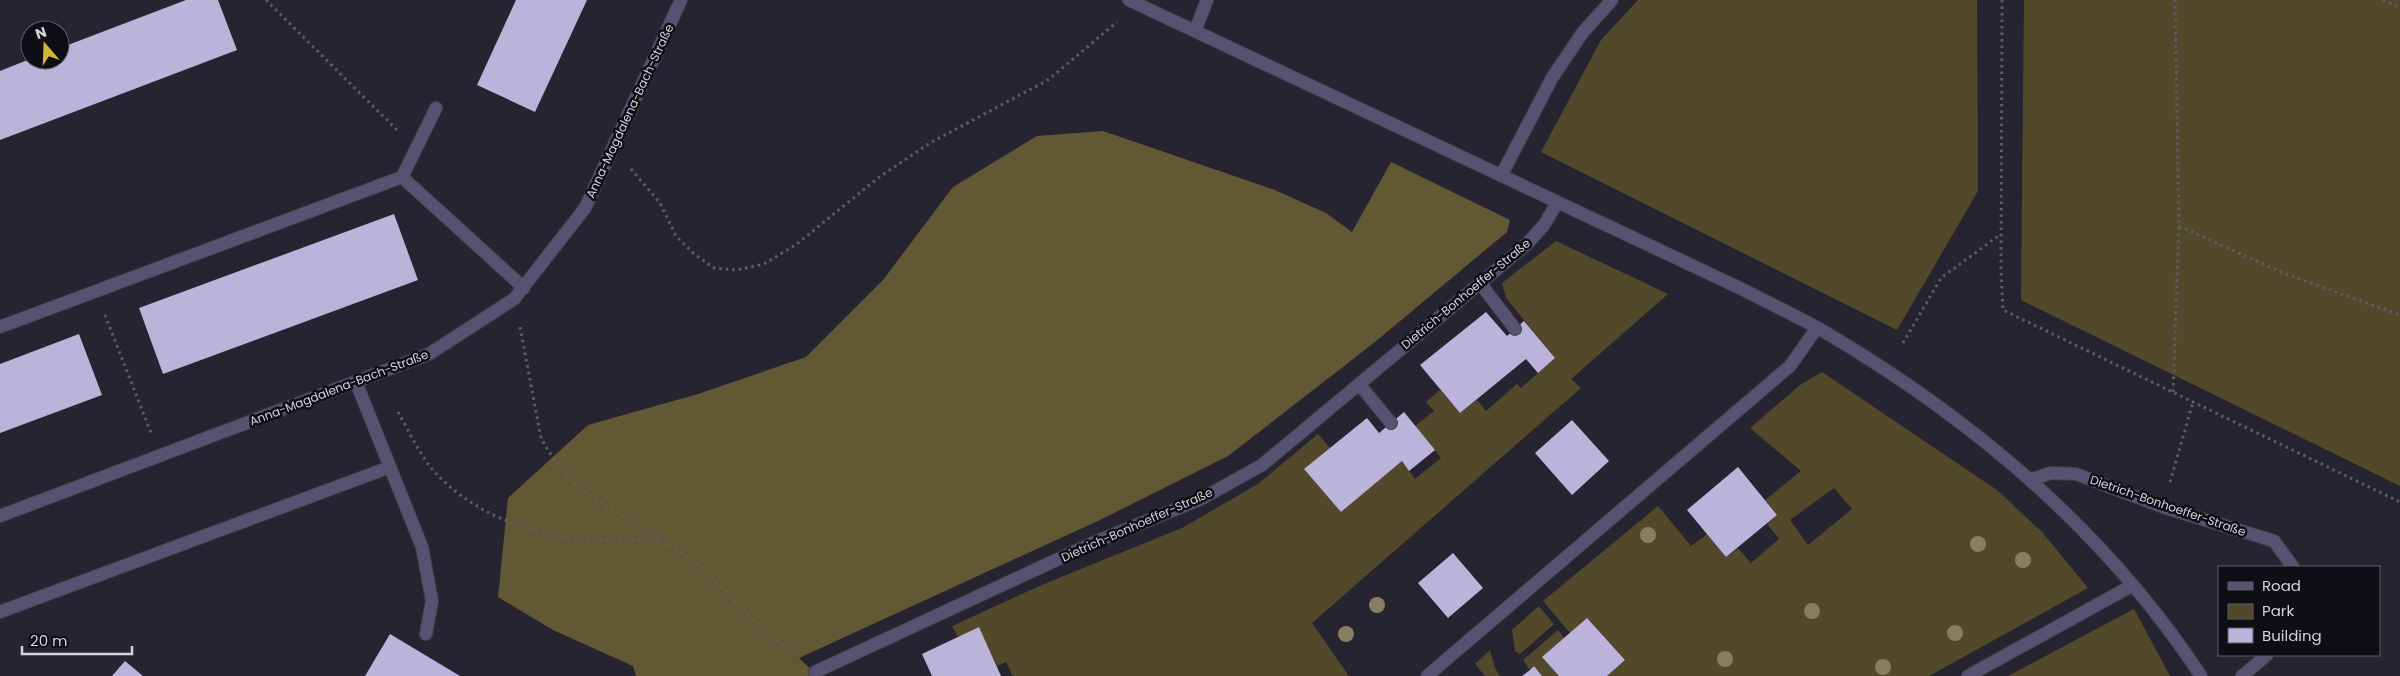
<svg xmlns="http://www.w3.org/2000/svg" width="2400" height="676" font-family="Poppins,sans-serif">
  <style>
    .green { fill: #51492a; fill-rule: evenodd }
    .forest { fill: #625934 }
    .building { fill: #bbb3da }
    .lines { fill: none; stroke-linecap: round; stroke-linejoin: round }
    .minor-casing { stroke: #43404d; stroke-width: 14 }
    .path { stroke: #5f5c69; stroke-width: 3; stroke-dasharray: 2.5 4; stroke-linecap: butt }
    .minor { stroke: #585272; stroke-width: 12 }
    .tree { fill: #887e60 }
    .labels { text-anchor: middle; stroke-width: 5; stroke-linejoin: round; paint-order: stroke }
    .street-label { font-size: 12px; fill: #d4d2dc; stroke: #0f0e14 }
  </style>
  <rect width="100%" height="100%" fill="#272432"/>
  <path class="green" d="M 1638,0 L 1977,0 L 1978,191 L 1897,330 L 1541,152 L 1601,40 Z
    M 2024,0 L 2400,0 L 2400,486 L 2021,300 Z
    M 1556,241 L 1668,294 L 1571,379 L 1581,388 L 1312,623 L 1349,676 L 1013,676 L 1006,662 L 997,666 L 979,628 L 958,637 L 952,626 L 1044,584 L 1182,528 L 1258,484 L 1318,434 L 1330,448 L 1305,469 L 1341,512 L 1402,461 L 1415,479 L 1441,458 L 1415,426 L 1434,411 L 1426,402 L 1440,390 L 1460,413 L 1477,400 L 1486,411 L 1517,384 L 1521,388 L 1555,358 L 1506,298 L 1502,283 Z
    M 1822,372 L 1997,490 L 2043,533 L 2088,588 L 1929,676 L 1607,676 L 1625,660 L 1587,618 L 1570,633 L 1543,601 L 1658,506 L 1691,546 L 1707,534 L 1726,557 L 1738,548 L 1751,563 L 1779,539 L 1767,524 L 1777,515 L 1765,500 L 1801,471 L 1750,428 L 1800,385 ZM 1834,488 L 1852,509 L 1808,545 L 1790,520 Z
    M 1539,606 L 1554,624 L 1520,654 L 1515,651 L 1512,630 Z
    M 2134,609 L 2170,676 L 2008,676 Z
    M 1558,630 L 1564,638 L 1543,657 L 1559,676 L 1542,676 L 1534,666 L 1530,670 L 1523,660 Z
    M 1490,650 L 1495,668 L 1500,676 L 1485,676 L 1475,664 Z"/>
  <path class="forest" d="M 1103,131 L 1275,190 L 1326,213 L 1352,232 L 1391,162 L 1510,220 L 1507,232 L 1375,342 L 1228,456 L 1100,520 L 799,658 L 818,676 L 636,676 L 633,666 L 553,630 L 498,597 L 508,498 L 588,425 L 698,394 L 806,357 L 883,280 L 953,187 L 1037,136 Z"/>
  <path class="building" d="M 186,0 L 218,0 L 237,50 L 0,140 L 0,71 L 30,59 L 60,60 L 60,48 Z
    M 516,0 L 587,0 L 535,112 L 477,85 Z
    M 394,214 L 418,280 L 163,374 L 139,308 Z
    M 1486,312 L 1507,336 L 1524,321 L 1555,358 L 1538,373 L 1526,359 L 1460,413 L 1420,365 Z
    M 79,334 L 102,395 L 0,433 L 0,364 Z
    M 1404,412 L 1435,450 L 1409,471 L 1402,461 L 1341,512 L 1304,469 L 1367,418 L 1379,433 Z
    M 1572,420 L 1609,461 L 1572,495 L 1535,453 Z
    M 1738,467 L 1777,515 L 1726,557 L 1687,510 Z
    M 1453,553 L 1483,588 L 1448,618 L 1418,583 Z
    M 1587,618 L 1625,660 L 1607,676 L 1559,676 L 1542,657 Z
    M 979,627 L 1001,676 L 932,676 L 922,654 Z
    M 390,634 L 460,676 L 365,676 Z
    M 125,661 L 143,676 L 112,676 Z
    M 1534,666 L 1542,676 L 1522,676 L 1530,670 Z"/>
  <g class="lines">
    <g class="minor-casing">
      <path id="minor" d="M 1129,0 L 1744,290 C 1769,303 1794,315 1818,328 C 1969,416 2105,530 2201,676
        M 1195,31 L 1207,0
        M 1501,176 L 1552,78 L 1583,32 L 1612,0
        M 402,177 L 436,108
        M 1480,283 L 1515,329
        M 0,327 L 402,177 L 524,288
        M 356,382 L 422,547 L 432,601 L 426,634
        M 1359,384 L 1391,423
        M 2032,479 L 2051,473 L 2076,474 L 2163,507 L 2274,541 L 2293,567
        M 0,516 L 429,354 L 514,299 L 585,208 L 681,0
        M 0,612 L 390,467
        M 815,672 L 1095,542 L 1201,499 L 1262,465 L 1526,245 L 1544,225 L 1557,203
        M 1427,676 L 1790,366 L 1817,328
        M 1968,676 L 2133,585
        M 2242,676 L 2267,655"/>
    </g>
    <path class="path" d="M 266,0 L 397,130
      M 2002,0 L 2001,271 L 2003,310 L 2400,502
      M 2383,0 L 2400,8
      M 631,169 L 660,203 L 676,236 L 693,253 L 714,268 L 737,270 L 764,264 L 797,244 L 878,178 L 930,143 L 1048,80 L 1117,22
      M 2179,226 L 2283,273 L 2400,315
      M 105,315 L 151,433
      M 520,327 L 541,438 L 549,452 L 575,484 L 591,497 L 639,525 L 660,541
      M 1903,343 L 1941,278 L 2001,234
      M 2173,392 L 2179,226 L 2175,0
      M 398,412 C 409,431 419,454 433,470 C 469,512 534,537 588,541 C 610,542 645,535 664,543 C 697,558 722,589 747,614 C 763,629 780,642 796,656
      M 2170,482 L 2193,402"/>
    <use href="#minor" class="minor"/>
  </g>
  <g class="tree">
    <circle cx="1648" cy="535" r="8"/>
    <circle cx="1978" cy="544" r="8"/>
    <circle cx="2023" cy="560" r="8"/>
    <circle cx="1377" cy="605" r="8"/>
    <circle cx="1812" cy="611" r="8"/>
    <circle cx="1955" cy="633" r="8"/>
    <circle cx="1346" cy="634" r="8"/>
    <circle cx="1725" cy="659" r="8"/>
    <circle cx="1883" cy="667" r="8"/>
  </g>
  <g class="labels">
    <g class="street-label">
      <text transform="translate(630 111) rotate(-65)" y="4">Anna-Magdalena-Bach-Straße</text>
      <text transform="translate(1466 294) rotate(-40)" y="4">Dietrich-Bonhoeffer-Straße</text>
      <text transform="translate(339 388) rotate(-21)" y="4">Anna-Magdalena-Bach-Straße</text>
      <text transform="translate(2168 506) rotate(19)" y="4">Dietrich-Bonhoeffer-Straße</text>
      <text transform="translate(1137 525) rotate(-24)" y="4">Dietrich-Bonhoeffer-Straße</text>
    </g>
  </g>
  <rect x="2218" y="566" width="162" height="90" fill="#0f0e14" stroke="#5e5c64"/>
  <rect x="2228" y="582" width="25" height="8" fill="#585272" stroke="#5e5c64"/>
  <text x="2262" y="591" font-size="15" fill="#d4d2dc">Road</text>
  <rect x="2228" y="604" width="25" height="15" fill="#51492a" stroke="#5e5c64"/>
  <text x="2262" y="616" font-size="15" fill="#d4d2dc">Park</text>
  <rect x="2228" y="628" width="25" height="15" fill="#bbb3da" stroke="#5e5c64"/>
  <text x="2262" y="641" font-size="15" fill="#d4d2dc">Building</text>
  <g transform="translate(45 45) rotate(341)"><circle r="24" fill="#0f0e14" stroke="#5e5c64"/>
  <path d="M0-4L9 19L0 12L-9 19Z" fill="#d3b635"/>
  <text y="-8" font-size="14" font-weight="bold" text-anchor="middle" fill="#d4d2dc">N</text>
  </g>
  <path d="M22 646v8h110v-8" fill="none" stroke="#d4d2dc" stroke-width="2.5"/>
  <text x="30" y="646" font-size="15" fill="#d4d2dc" stroke="#0f0e14" stroke-width="4" paint-order="stroke">20 m</text>
</svg>
